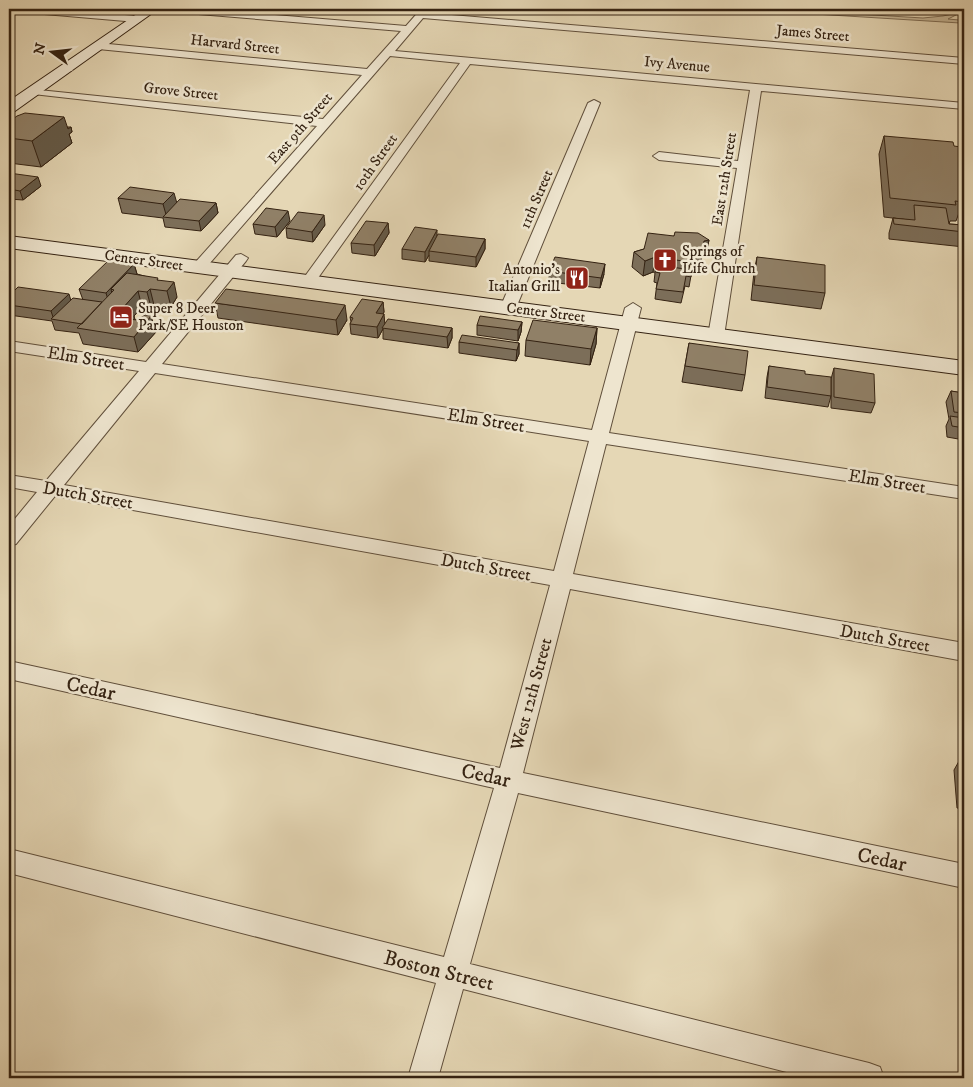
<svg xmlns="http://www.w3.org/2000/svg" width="973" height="1087" font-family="'IM FELL DW Pica',serif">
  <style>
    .green { fill: #c7b899; stroke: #7e6d56 }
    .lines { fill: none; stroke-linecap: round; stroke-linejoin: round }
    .street-casing { stroke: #604f3b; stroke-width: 2 }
    .secondary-casing { stroke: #342212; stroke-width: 2 }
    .street { fill: #eee5cf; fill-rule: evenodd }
    .secondary { fill: #eee5cf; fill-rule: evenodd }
    .wall { fill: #7c6e59; stroke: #342212 }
    .shaded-wall { fill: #655a48; stroke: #342212 }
    .building { fill: #908067; stroke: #342212 }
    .labels { text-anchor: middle; stroke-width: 5; stroke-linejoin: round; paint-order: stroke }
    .far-street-label { font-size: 15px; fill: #342212; stroke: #eee5cf }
    .far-poi-label { font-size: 15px; fill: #342212; stroke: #eee5cf; text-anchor: start }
    .street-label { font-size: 18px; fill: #342212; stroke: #eee5cf }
    .near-street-label { font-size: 21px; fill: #342212; stroke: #eee5cf }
  </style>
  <rect width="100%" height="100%" fill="#e5d7b5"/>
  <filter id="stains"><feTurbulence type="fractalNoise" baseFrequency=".004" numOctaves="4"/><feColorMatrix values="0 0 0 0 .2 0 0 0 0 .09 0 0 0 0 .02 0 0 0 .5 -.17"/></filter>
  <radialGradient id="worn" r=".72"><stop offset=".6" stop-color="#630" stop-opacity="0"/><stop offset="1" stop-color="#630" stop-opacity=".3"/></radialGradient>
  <path class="green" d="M 734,9 L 774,9 L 923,18 L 943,16 L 952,14 L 957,9 L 964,9 L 964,11 L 948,19 L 959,20 L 960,23 Z
    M 828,9 L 918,9 L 920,14 Z"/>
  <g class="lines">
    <g class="street-casing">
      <path id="street" d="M 16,9 L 51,9 L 137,16 L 142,19 L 137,22 L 21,12 Z
        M 169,9 L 204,9 L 406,26 L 421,9 L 431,9 L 428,13 L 964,58 L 964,64 L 423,18 L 395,51 L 964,103 L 964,109 L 761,91 L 724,336 L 716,341 L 708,336 L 737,168 L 659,160 L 653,156 L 659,152 L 738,161 L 750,90 L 470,64 L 313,285 L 303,285 L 301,282 L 303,279 L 460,63 L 390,56 L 203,271 L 193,271 L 191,268 L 193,265 L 317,126 L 33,94 L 29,93 L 29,89 L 323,119 L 362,75 L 98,49 L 93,46 L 98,43 L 367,69 L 401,31 L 174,12 Z
        M 594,100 L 600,103 L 516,308 L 513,311 L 503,311 L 500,308 L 588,103 Z
        M 241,254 L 248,258 L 246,261 L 162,364 L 592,430 L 625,308 L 633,303 L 641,308 L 609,433 L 964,487 L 964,499 L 606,444 L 573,574 L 964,643 L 964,661 L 570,589 L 523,773 L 964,864 L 964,888 L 518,793 L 470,964 L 869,1063 L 880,1067 L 884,1078 L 810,1078 L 463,989 L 438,1078 L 408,1078 L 436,983 L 9,873 L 9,849 L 444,957 L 494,788 L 9,679 L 9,661 L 500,768 L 550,585 L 55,496 L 16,544 L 9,546 L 9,526 L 37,492 L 9,487 L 9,475 L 46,481 L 139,371 L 9,351 L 9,341 L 146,362 L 236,255 ZM 155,373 L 589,441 L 554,571 L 64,485 Z"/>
    </g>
    <g class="secondary-casing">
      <path id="secondary" d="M 144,9 L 158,9 L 15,111 L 9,113 L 9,101 Z
        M 9,236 L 964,361 L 964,375 L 9,248 Z"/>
    </g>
    <use href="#street" class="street"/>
    <use href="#secondary" class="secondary"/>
  </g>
  <path class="wall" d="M 67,127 L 71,127 L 72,132 L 69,134 L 72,143 L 41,167 L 9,163 L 9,138 Z
    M 884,136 L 964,162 L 964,187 L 961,194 L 963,202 L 956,221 L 950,221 L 949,224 L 964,225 L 964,247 L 889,239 L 889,233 L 893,218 L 909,220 L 884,217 L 879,154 Z
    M 9,173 L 41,186 L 23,200 L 9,199 Z
    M 118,198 L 177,203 L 216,203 L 218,213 L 201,231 L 165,227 L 163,218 L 122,213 Z
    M 290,221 L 277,237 L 255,234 L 253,224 Z
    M 388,223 L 389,233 L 375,256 L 352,253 L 351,243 Z
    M 325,225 L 313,242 L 287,238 L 286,228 Z
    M 437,236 L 485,239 L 485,249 L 476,267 L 429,261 L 429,255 L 425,262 L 402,259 L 402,249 Z
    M 674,236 L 709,240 L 706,255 L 702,256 L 700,265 L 690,264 L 689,269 L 692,270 L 689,287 L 685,286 L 681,303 L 655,299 L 657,283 L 654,282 L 655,273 L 653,272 L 643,276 L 632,267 L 634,252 L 644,249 Z
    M 757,257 L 825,293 L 821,309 L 751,300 L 754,272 Z
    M 134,264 L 137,274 L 158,280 L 177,297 L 171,307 L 154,305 L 151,307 L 142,307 L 134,316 L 135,320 L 137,320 L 151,316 L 156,332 L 138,352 L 83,344 L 79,333 L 55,330 L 52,321 L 9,315 L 9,296 L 71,300 L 83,300 L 79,289 Z
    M 549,271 L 604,274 L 600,288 L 549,282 Z
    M 383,302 L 384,312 L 383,314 L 385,324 L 452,328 L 452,338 L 448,348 L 383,339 L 383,329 L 378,338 L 351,334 L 350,324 L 351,322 L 350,317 Z
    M 215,303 L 347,320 L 338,335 L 218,318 Z
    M 522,322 L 521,332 L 518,341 L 477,335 L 477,325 Z
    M 597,328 L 596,344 L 590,365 L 525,356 L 526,340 Z
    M 459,342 L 519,343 L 519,354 L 516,361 L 459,353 Z
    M 689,343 L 745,375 L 742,391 L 682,382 Z
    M 769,366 L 805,374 L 831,396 L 828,407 L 765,398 L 767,377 Z
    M 834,368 L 875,403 L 871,413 L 831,408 L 831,379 Z
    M 964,384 L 964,440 L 947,437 L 946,426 L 949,419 L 946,402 L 951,391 L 961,393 Z
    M 963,754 L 964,755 L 964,809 L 957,808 L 954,770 Z"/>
  <path class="shaded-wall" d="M 64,117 L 68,129 L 71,127 L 72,132 L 69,134 L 72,143 L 41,167 L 32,141 Z
    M 38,177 L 41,186 L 23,200 L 20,191 Z
    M 174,193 L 178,207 L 167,218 L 163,204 Z
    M 216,203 L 218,213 L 201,231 L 199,221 Z
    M 288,211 L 290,221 L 277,237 L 275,227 Z
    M 324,215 L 325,225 L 313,242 L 312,232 Z
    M 388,223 L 389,233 L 375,256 L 374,245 Z
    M 437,230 L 437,240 L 429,251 L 429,255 L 425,262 L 425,252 Z
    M 485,239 L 485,249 L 476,267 L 476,257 Z
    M 709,240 L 706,255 L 702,256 L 700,265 L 704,241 Z
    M 655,257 L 653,272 L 643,276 L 645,261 Z
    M 134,264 L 137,274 L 116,296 L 114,290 L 111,289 L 113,299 L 109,303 L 106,293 Z
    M 605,264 L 604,274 L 600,288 L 601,278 Z
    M 174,282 L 177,297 L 171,307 L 167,291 Z
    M 150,289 L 154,305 L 151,307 L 147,292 Z
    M 138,291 L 142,307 L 134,316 L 137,328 L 132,335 L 121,310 Z
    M 69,294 L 72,304 L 54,320 L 51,311 Z
    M 383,302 L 384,312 L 377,324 L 376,313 Z
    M 345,305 L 347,320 L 338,335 L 336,320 Z
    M 384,314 L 385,325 L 378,338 L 377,327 Z
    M 151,316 L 156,332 L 138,352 L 134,337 Z
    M 522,322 L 521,332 L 518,341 L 518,330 Z
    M 452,328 L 452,338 L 448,348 L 447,337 Z
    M 597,328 L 596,344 L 590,365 L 591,349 Z
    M 519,343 L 519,354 L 516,361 L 517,350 Z"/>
  <path class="building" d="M 25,113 L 64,117 L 32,141 L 9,138 L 9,122 L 17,116 Z
    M 884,136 L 953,142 L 954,146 L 961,147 L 964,162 L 964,177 L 962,177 L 962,181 L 959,181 L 963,202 L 955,201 L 956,205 L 890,198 Z
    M 9,173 L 38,177 L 20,191 L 9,189 Z
    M 130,187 L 174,193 L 163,204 L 118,198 Z
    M 180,199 L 216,203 L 199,221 L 163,217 Z
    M 914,205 L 946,208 L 949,224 L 964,225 L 964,232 L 894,224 L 893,218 L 915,220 Z
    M 266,208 L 288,211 L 275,227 L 253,224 Z
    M 298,212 L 324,215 L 312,232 L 286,228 Z
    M 366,221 L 388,223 L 374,245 L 351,243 Z
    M 415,227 L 437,230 L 425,252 L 402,249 Z
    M 675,232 L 698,233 L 709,240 L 704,241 L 702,250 L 693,249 L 690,262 L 655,257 L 645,261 L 634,252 L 644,249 L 648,233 L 674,236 Z
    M 438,234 L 485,239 L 476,257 L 429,251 Z
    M 555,257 L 605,264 L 601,278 L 549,271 Z
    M 757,257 L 825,265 L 825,293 L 754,285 Z
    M 109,260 L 134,264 L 106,293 L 79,289 Z
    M 657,265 L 692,270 L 691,277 L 686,276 L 683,292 L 656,289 L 660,273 L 655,272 Z
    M 127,273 L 158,278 L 157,280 L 174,282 L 167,291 L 150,289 L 147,292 L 138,291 L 121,310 L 133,312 L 128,319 L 137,320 L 145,315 L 151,316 L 134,337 L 77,328 L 114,290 L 111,289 Z
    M 18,287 L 69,294 L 51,311 L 9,305 L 9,296 Z
    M 226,289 L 345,305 L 336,320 L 215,303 Z
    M 73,298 L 102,302 L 82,324 L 51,319 Z
    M 362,299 L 383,302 L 376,313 L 384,314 L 377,327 L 350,324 L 353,318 L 350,317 Z
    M 480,316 L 522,322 L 518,330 L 477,325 Z
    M 388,319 L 452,328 L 447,337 L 382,328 Z
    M 533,320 L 597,328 L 591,349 L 526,340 Z
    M 462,335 L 519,343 L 517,350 L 459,342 Z
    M 689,343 L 748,351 L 745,375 L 685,366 Z
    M 769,366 L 805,371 L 805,374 L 831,377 L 831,396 L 767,387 Z
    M 834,368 L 874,374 L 875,403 L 834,397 Z
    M 951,391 L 964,393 L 964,413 L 954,412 Z
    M 950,416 L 964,418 L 964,428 L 952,426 Z
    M 963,754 L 964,755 L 964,767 Z"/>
  <defs>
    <g id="church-square" transform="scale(1.25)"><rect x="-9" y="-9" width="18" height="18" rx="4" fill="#8f2418" stroke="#eee5cf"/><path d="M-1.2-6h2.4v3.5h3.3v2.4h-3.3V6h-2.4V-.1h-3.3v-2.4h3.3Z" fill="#fff"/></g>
    <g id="restaurant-square" transform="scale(1.25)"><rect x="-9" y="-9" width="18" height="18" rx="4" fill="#8f2418" stroke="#eee5cf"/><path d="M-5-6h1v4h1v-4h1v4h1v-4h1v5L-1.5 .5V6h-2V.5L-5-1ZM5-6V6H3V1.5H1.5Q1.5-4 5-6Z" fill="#fff"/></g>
    <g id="hotel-square" transform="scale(1.25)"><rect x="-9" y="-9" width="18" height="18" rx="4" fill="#8f2418" stroke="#eee5cf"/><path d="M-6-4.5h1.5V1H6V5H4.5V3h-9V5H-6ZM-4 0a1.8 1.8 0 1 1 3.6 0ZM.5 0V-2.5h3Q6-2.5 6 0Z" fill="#fff"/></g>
  </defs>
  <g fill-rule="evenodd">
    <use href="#church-square" x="665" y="260"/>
    <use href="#restaurant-square" x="577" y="278"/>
    <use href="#hotel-square" x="121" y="317"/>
  </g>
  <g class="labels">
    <g class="far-street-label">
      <text transform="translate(813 33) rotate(5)" y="5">James Street</text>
      <text transform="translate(235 44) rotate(6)" y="5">Harvard Street</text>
      <text transform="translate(677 64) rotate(5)" y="5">Ivy Avenue</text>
      <text transform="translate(181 91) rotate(6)" y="5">Grove Street</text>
      <text transform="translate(300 128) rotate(-49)" y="5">East 9th Street</text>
      <text transform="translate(375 162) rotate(-55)" y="5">10th Street</text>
      <text transform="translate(724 179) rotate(-81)" y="5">East 12th Street</text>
      <text transform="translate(536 199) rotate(-67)" y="5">11th Street</text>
      <text transform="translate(144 260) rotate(8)" y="5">Center Street</text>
      <text transform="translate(546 312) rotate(7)" y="5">Center Street</text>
    </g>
    <g class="far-poi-label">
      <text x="682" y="256">Springs of<tspan x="682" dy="17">Life Church</tspan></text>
      <text x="560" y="274" text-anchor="end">Antonio's<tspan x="560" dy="17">Italian Grill</tspan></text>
      <text x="138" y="313">Super 8 Deer<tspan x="138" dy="17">Park/SE Houston</tspan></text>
    </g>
    <g class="street-label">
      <text transform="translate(86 358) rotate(9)" y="6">Elm Street</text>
      <text transform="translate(486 420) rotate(9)" y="6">Elm Street</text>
      <text transform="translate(887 481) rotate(9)" y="6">Elm Street</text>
      <text transform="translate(88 495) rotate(10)" y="6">Dutch Street</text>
      <text transform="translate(486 567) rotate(10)" y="6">Dutch Street</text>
      <text transform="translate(885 638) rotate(10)" y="6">Dutch Street</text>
      <text transform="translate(531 694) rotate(-75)" y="6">West 12th Street</text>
    </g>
    <g class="near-street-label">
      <text transform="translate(91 688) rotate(12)" y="7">Cedar</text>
      <text transform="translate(486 775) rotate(12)" y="7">Cedar</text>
      <text transform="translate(882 859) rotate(12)" y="7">Cedar</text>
      <text transform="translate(439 970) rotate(14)" y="7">Boston Street</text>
    </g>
  </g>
  <rect width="973" height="1087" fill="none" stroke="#e5d7b5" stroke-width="30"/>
  <rect x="10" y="10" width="953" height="1067" fill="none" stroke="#342212" stroke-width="2.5"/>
  <rect x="15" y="15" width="943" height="1057" fill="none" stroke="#342212"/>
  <g transform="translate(52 52) rotate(285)" stroke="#eee5cf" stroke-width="4" paint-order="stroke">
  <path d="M0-4L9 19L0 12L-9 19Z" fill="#342212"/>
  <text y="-8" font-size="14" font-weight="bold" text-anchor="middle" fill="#342212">N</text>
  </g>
  <rect width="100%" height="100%" filter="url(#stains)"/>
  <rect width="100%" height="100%" fill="url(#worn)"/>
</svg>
